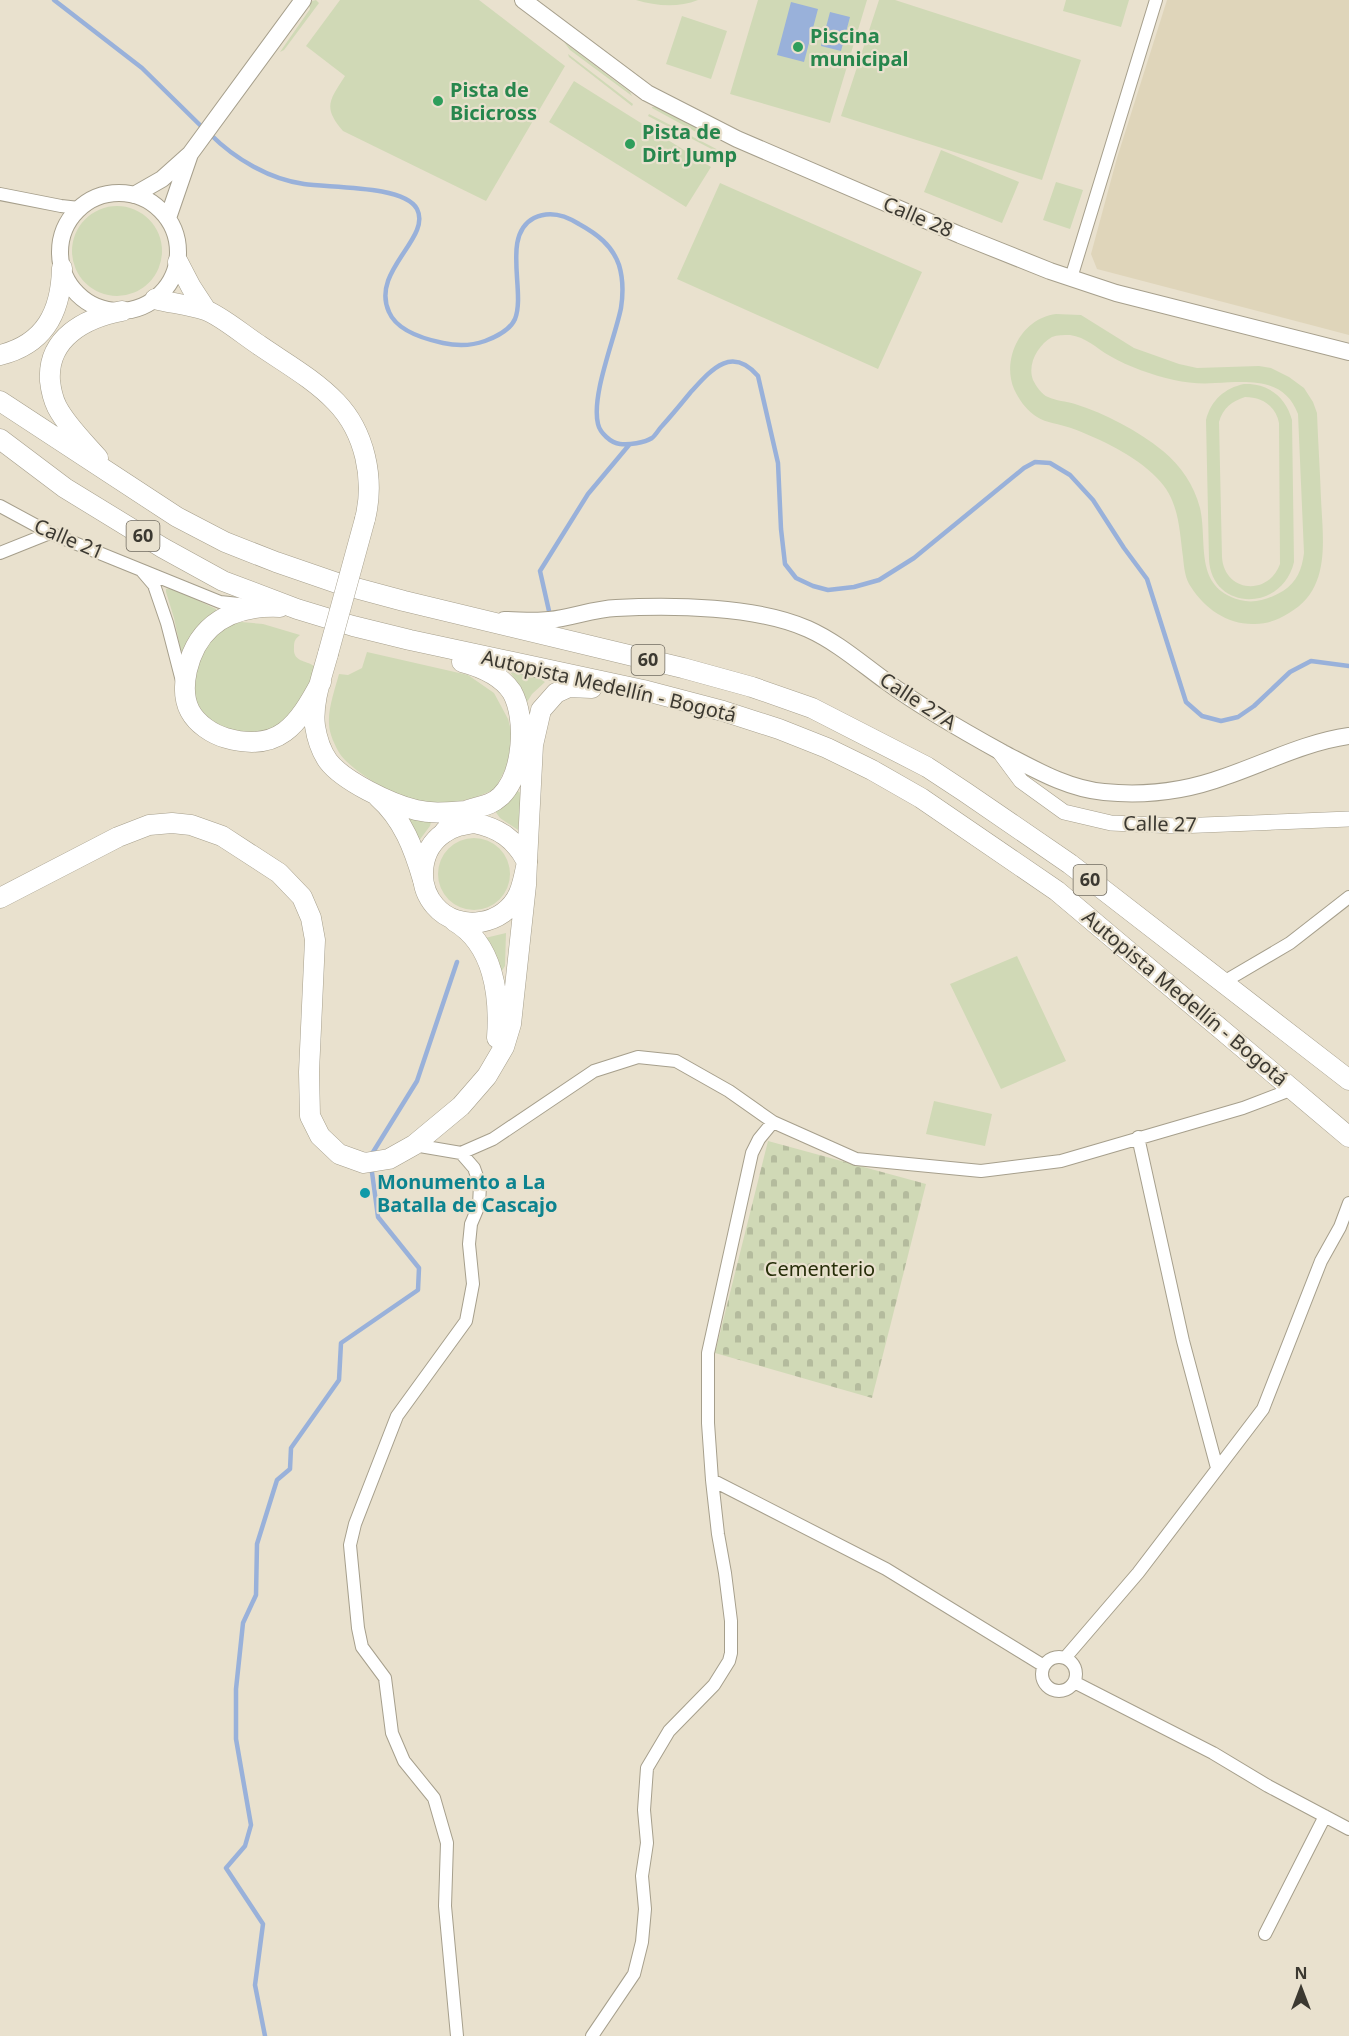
<svg xmlns="http://www.w3.org/2000/svg" width="1349" height="2036" font-family="'Noto Sans',sans-serif">
  <style>
    .built { fill: #dfd5ba }
    .green { fill: #d0d9b6; fill-rule: evenodd }
    .cemetery { fill: url(#cemetery-stones) }
    .water { fill: #99b1da }
    .lines { fill: none; stroke-linecap: round; stroke-linejoin: round }
    .stream { stroke: #99b1da; stroke-width: 4.5 }
    .minor-casing { stroke: #a69f8c; stroke-width: 14 }
    .tertiary-casing { stroke: #a69f8c; stroke-width: 16 }
    .secondary-casing { stroke: #a69f8c; stroke-width: 18 }
    .primary-casing { stroke: #a69f8c; stroke-width: 21 }
    .trunk-casing { stroke: #a69f8c; stroke-width: 21 }
    .minor { stroke: #fff; stroke-width: 12 }
    .tertiary { stroke: #fff; stroke-width: 15 }
    .secondary { stroke: #fff; stroke-width: 16 }
    .primary { stroke: #fff; stroke-width: 20 }
    .trunk { stroke: #fff; stroke-width: 20 }
    .trunk-bridge-casing { stroke: #a69f8c; stroke-width: 21; stroke-linecap: butt }
    .trunk-bridge { stroke: #fff; stroke-width: 20 }
    .leisure-dot { fill: #2e9e5b; stroke: #e9e1ce; stroke-width: 2 }
    .culture-dot { fill: #0f9aa8; stroke: #e9e1ce; stroke-width: 2 }
    .labels { text-anchor: middle; stroke-width: 4.5; stroke-linejoin: round; paint-order: stroke }
    .shield { fill: #e9e1ce; stroke: #706b60; stroke-width: 1.5 }
    .shield-label { font-size: 18px; font-weight: bold; fill: #3c3931 }
    .leisure-label { font-size: 20px; font-weight: bold; fill: #27864d; stroke: #e9e1ce; text-anchor: start }
    .street-label { font-size: 20px; fill: #3c3931; stroke: #e9e1ce }
    .culture-label { font-size: 20px; font-weight: bold; fill: #0d838f; stroke: #e9e1ce; text-anchor: start }
    .park-label { font-size: 20px; fill: #262d08; stroke: #e9e1ce }
  </style>
  <defs>
    <pattern id="cemetery-stones" width="16" height="16" patternUnits="userSpaceOnUse" patternTransform="scale(1.5)"><rect width="16" height="16" fill="#d0d9b6"/><path d="M2 7V4a2 2 0 0 1 4 0v3zM10 15v-3a2 2 0 0 1 4 0v3z" fill="#b4bb9d"/></pattern>
  </defs>
  <rect width="100%" height="100%" fill="#e9e1ce"/>
  <path class="built" d="M 1167,0 L 1349,0 L 1349,335 L 1097,269 L 1091,254 L 1117,158 Z"/>
  <path class="green" d="M 316,0 L 319,3 L 284,50 L 280,52 L 310,9 L 309,5 L 312,1 Z
    M 340,0 L 479,0 L 565,66 L 486,201 L 343,131 C 322,107 330,100 345,76 L 306,46 Z
    M 636,0 L 698,0 C 678,8 656,6 636,0 Z
    M 758,0 L 867,0 L 830,123 L 730,94 Z
    M 879,0 L 895,0 L 1081,60 L 1042,180 L 841,116 Z
    M 1066,0 L 1129,0 L 1121,27 L 1063,11 Z
    M 682,16 L 727,31 L 711,79 L 666,64 Z
    M 564,42 L 630,92 L 632,96 L 570,50 Z
    M 568,54 L 633,104 L 632,106 L 569,57 Z
    M 574,81 L 711,167 L 686,207 L 549,122 Z
    M 652,107 L 657,107 L 698,129 L 696,132 L 652,108 Z
    M 649,114 L 726,154 L 725,156 L 648,116 Z
    M 941,150 L 1019,182 L 1002,223 L 924,192 Z
    M 1056,182 L 1083,190 L 1070,229 L 1043,220 Z
    M 720,183 L 922,272 L 878,369 L 677,279 Z
    M72 251a45 45 0 1 1 90 0a45 45 0 1 1-90 0Z
    M 1056,314 L 1081,315 L 1134,348 L 1179,364 L 1197,368 L 1259,366 L 1271,368 L 1289,377 L 1304,388 L 1313,402 L 1317,413 C 1318,442 1320,470 1321,499 C 1323,541 1331,589 1289,613 C 1278,620 1267,624 1255,624 C 1228,625 1205,609 1191,587 C 1185,579 1184,567 1183,557 C 1179,527 1179,500 1157,478 C 1135,455 1100,439 1071,428 C 1060,424 1046,423 1037,417 C 1027,411 1019,400 1014,389 C 1001,358 1022,318 1056,314 ZM 1070,335 C 1086,337 1096,348 1110,356 C 1129,367 1152,375 1174,380 C 1187,383 1202,384 1215,383 C 1247,382 1284,376 1298,414 L 1304,553 C 1302,569 1297,582 1283,591 C 1269,599 1255,604 1240,600 C 1193,587 1208,543 1200,508 C 1194,485 1181,466 1163,451 C 1137,430 1106,414 1075,404 C 1066,401 1056,401 1048,397 C 1042,395 1036,386 1033,380 C 1027,364 1038,345 1052,337 C 1057,335 1064,335 1070,335 Z
    M 1244,384 C 1268,383 1286,397 1292,420 L 1294,562 C 1282,613 1211,611 1209,559 L 1206,420 C 1211,400 1225,388 1244,384 ZM 1245,397 C 1262,397 1276,406 1279,423 L 1280,564 C 1268,597 1224,592 1222,557 L 1219,422 C 1223,408 1232,401 1245,397 Z
    M 172,588 L 216,609 L 216,612 L 200,623 L 183,651 L 181,651 L 174,618 L 166,592 L 166,589 Z
    M 241,622 L 263,624 L 300,635 C 295,639 294,641 294,648 C 293,662 305,660 314,666 L 310,685 L 302,705 L 271,732 L 243,734 L 222,729 L 204,716 L 195,699 L 193,689 L 198,662 L 212,637 L 230,625 Z
    M 367,652 L 468,675 L 494,693 L 508,719 L 512,734 L 511,758 L 495,789 C 473,800 443,807 418,802 C 397,798 353,772 340,754 C 335,746 329,733 329,724 C 328,708 335,689 339,674 L 348,675 L 362,668 Z
    M 510,672 L 536,676 L 545,682 L 532,694 L 527,702 L 523,691 Z
    M 517,791 L 521,793 L 518,830 L 500,818 L 495,811 Z
    M 406,817 L 431,822 L 430,826 L 418,842 Z
    M438 874a36 36 0 1 1 72 0a36 36 0 1 1-72 0Z
    M 506,933 L 505,966 L 501,972 L 485,938 Z
    M 1017,956 L 1066,1061 L 1001,1089 L 950,984 Z
    M 934,1101 L 992,1114 L 985,1146 L 926,1134 Z"/>
  <path class="cemetery" d="M 768,1141 L 926,1184 L 872,1398 L 715,1353 Z"/>
  <path class="water" d="M 791,2 L 818,9 L 804,62 L 777,55 Z
    M 830,12 L 850,17 L 841,51 L 821,46 Z"/>
  <g class="lines">
    <path class="stream" d="M 54,0 L 142,68 L 204,129
      M 210,134 C 235,159 269,179 304,184 C 329,188 404,185 417,209 C 432,238 370,271 389,312 C 397,331 424,339 443,343 C 457,346 471,346 485,341 C 496,337 510,330 515,319 C 526,292 501,235 534,218 C 550,210 565,215 579,224 C 597,234 612,245 619,265 C 623,278 623,295 621,308 C 615,338 591,395 598,424 C 600,433 611,443 620,444 C 629,445 644,443 652,438 C 655,436 659,429 662,426 C 672,415 681,404 690,393 C 711,370 731,345 758,376 L 778,463 L 781,529 L 785,564 L 796,578 L 813,586 L 828,590 L 854,587 L 879,580 L 914,558 L 1024,468 L 1035,462 L 1050,463 L 1070,475 L 1093,500 L 1124,548 L 1147,579 L 1186,702 L 1202,716 L 1221,721 L 1238,717 L 1254,706 L 1290,672 L 1311,661 L 1349,666
      M 549,611 L 540,571 L 588,494 L 629,445
      M 370,1157 L 417,1081 L 457,962
      M 265,2036 L 255,1985 L 263,1924 L 226,1868 L 245,1846 L 251,1825 L 236,1739 L 236,1689 L 243,1623 L 256,1595 L 257,1544 L 277,1480 L 290,1469 L 291,1448 L 339,1380 L 341,1343 L 418,1290 L 419,1268 L 378,1217 L 371,1165"/>
    <g class="minor-casing">
      <path id="minor" d="M 0,194 L 61,206 L 79,208
        M 1071,278 L 1156,0
        M 0,506 L 50,533 L 220,602 L 248,605
        M 0,553 L 50,533
        M 142,571 L 154,585 L 167,623 L 182,681
        M 1222,983 L 1290,943 L 1349,897
        M 1138,1137 L 1183,1341 L 1217,1468
        M 414,1145 L 461,1153 L 493,1139 L 594,1071 L 638,1057 L 676,1061 L 729,1091 L 773,1122 L 856,1159 L 981,1171 L 1061,1161 L 1243,1108 L 1293,1089
        M 712,1480 L 886,1569 L 1044,1666
        M1042 1674a17 17 0 1 1 34 0a17 17 0 1 1-34 0Z
        M 1065,1658 L 1138,1573 L 1263,1409 L 1321,1261 L 1340,1227 L 1349,1203
        M 1074,1682 L 1213,1753 L 1268,1786 L 1349,1829
        M 1265,1934 L 1325,1816
        M 457,2036 L 445,1906 L 447,1843 L 434,1798 L 404,1761 L 392,1733 L 385,1678 L 362,1647 L 358,1628 L 350,1545 L 355,1524 L 397,1416 L 466,1321 L 473,1284 L 469,1244 L 471,1224 L 479,1205 L 480,1185 L 474,1168 L 461,1153
        M 592,2036 L 634,1974 L 642,1942 L 645,1909 L 642,1876 L 647,1843 L 644,1810 L 647,1768 L 669,1731 L 714,1685 L 729,1661 L 731,1653 L 731,1621 L 725,1573 L 718,1534 L 712,1480 L 708,1423 L 708,1353 L 752,1153 L 759,1139 L 773,1122"/>
    </g>
    <g class="tertiary-casing">
      <path id="tertiary" d="M 998,750 L 1021,781 L 1064,812 L 1111,823 L 1177,826 L 1349,819"/>
    </g>
    <g class="secondary-casing">
      <path id="secondary" d="M 523,0 L 647,93 L 737,139 L 960,235 L 1050,271 L 1116,293 L 1349,352
        M60 252a59 59 0 1 1 118 0a59 59 0 1 1-118 0Z
        M 134,195 L 162,179 L 190,154 L 303,0
        M 168,218 L 190,154
        M 504,620 C 519,620 534,622 549,620 C 571,618 593,609 616,608 C 672,605 757,606 808,629 C 837,642 862,664 887,682 C 924,709 963,731 1003,753 C 1034,769 1068,789 1104,792 C 1144,796 1186,791 1224,777 C 1265,763 1306,742 1349,736"/>
    </g>
    <g class="primary-casing">
      <path id="primary" d="M 474,823 C 499,828 515,839 527,862 C 525,872 523,884 519,893 C 505,926 458,933 435,906 C 416,884 420,849 444,833 C 453,826 463,825 474,823 Z
        M 0,898 L 118,837 L 149,825 L 172,823 L 191,825 L 222,836 L 279,873 L 302,897 L 311,918 L 315,940 L 309,1072 L 310,1116 L 320,1136 L 339,1154 L 364,1163 L 389,1159 L 414,1145 L 461,1106 L 487,1076 L 504,1047 L 511,1024 L 526,885 L 527,862
        M 454,921 C 494,944 500,996 497,1038"/>
    </g>
    <g class="trunk-casing">
      <path id="trunk" d="M 178,262 L 191,287 L 206,310
        M 155,299 C 171,303 189,305 205,310 C 220,315 245,336 259,345 C 285,363 314,379 336,402 C 365,432 375,479 365,519
        M 0,355 C 45,344 61,312 62,268
        M 0,401 L 177,517 L 225,542 L 276,562 L 337,583 L 404,601 L 683,668 L 752,687 L 812,708 L 927,767 L 965,792 L 1070,864 L 1349,1080
        M 0,439 L 65,488 L 163,548 L 223,581 L 297,609 L 353,626 L 410,640 L 643,690 L 723,711 L 779,729 L 827,748 L 872,770 L 921,798 L 1057,891 L 1349,1137
        M 98,458 C 84,442 67,426 57,407 C 53,399 51,390 50,381 C 47,338 85,318 122,311
        M 280,607 C 233,605 198,623 187,670 C 184,684 183,698 190,711 C 197,724 212,734 226,738 C 279,753 298,725 321,682
        M 328,654 C 322,676 312,703 315,726 C 317,739 321,751 328,761 C 343,781 391,804 416,810 C 433,814 449,812 466,811
        M 378,797 C 403,819 414,849 423,880
        M 444,832 C 451,825 458,814 468,810 C 481,805 489,807 501,796 C 523,774 527,719 512,692 C 501,675 481,667 462,662
        M 527,862 L 533,745 L 541,710 L 556,693 L 569,687 L 592,688"/>
    </g>
    <use href="#minor" class="minor"/>
    <use href="#tertiary" class="tertiary"/>
    <use href="#secondary" class="secondary"/>
    <use href="#primary" class="primary"/>
    <use href="#trunk" class="trunk"/>
    <g class="trunk-bridge-casing">
      <path id="trunk-bridge" d="M 328,654 L 365,519"/>
    </g>
    <use href="#trunk-bridge" class="trunk-bridge"/>
  </g>
  <g class="leisure-dot">
    <circle cx="798" cy="47" r="6"/>
    <circle cx="438" cy="101" r="6"/>
    <circle cx="630" cy="144" r="6"/>
  </g>
  <circle class="culture-dot" cx="365" cy="1193" r="6"/>
  <g class="labels">
    <g class="shield">
      <rect x="126.5" y="521" width="33" height="30" rx="4.5"/>
      <rect x="631.5" y="645" width="33" height="30" rx="4.5"/>
      <rect x="1073.5" y="865" width="33" height="30" rx="4.5"/>
    </g>
    <g class="shield-label">
      <text x="143" y="542">60</text>
      <text x="648" y="666">60</text>
      <text x="1090" y="886">60</text>
    </g>
    <g class="leisure-label">
      <text x="810" y="43">Piscina<tspan x="810" dy="23">municipal</tspan></text>
      <text x="450" y="97">Pista de<tspan x="450" dy="23">Bicicross</tspan></text>
      <text x="642" y="139">Pista de<tspan x="642" dy="23">Dirt Jump</tspan></text>
    </g>
    <g class="street-label">
      <text transform="translate(918 217) rotate(23)" y="7">Calle 28</text>
      <text transform="translate(69 539) rotate(23)" y="7">Calle 21</text>
      <text transform="translate(609 686) rotate(13)" y="7">Autopista Medellín - Bogotá</text>
      <text transform="translate(918 701) rotate(33)" y="7">Calle 27A</text>
      <text transform="translate(1160 824) rotate(1)" y="7">Calle 27</text>
      <text transform="translate(1185 998) rotate(40)" y="7">Autopista Medellín - Bogotá</text>
    </g>
    <g class="culture-label">
      <text x="377" y="1189">Monumento a La<tspan x="377" dy="23">Batalla de Cascajo</tspan></text>
    </g>
    <g class="park-label">
      <text x="820" y="1276">Cementerio</text>
    </g>
  </g>
  <g transform="translate(1301 1988)" stroke="#e9e1ce" stroke-width="4.5" paint-order="stroke">
  <path d="M0-4.5L10 22L0 15L-10 22Z" fill="#3c3931"/>
  <text y="-9" font-size="16" font-weight="bold" text-anchor="middle" fill="#3c3931">N</text>
  </g>
</svg>
